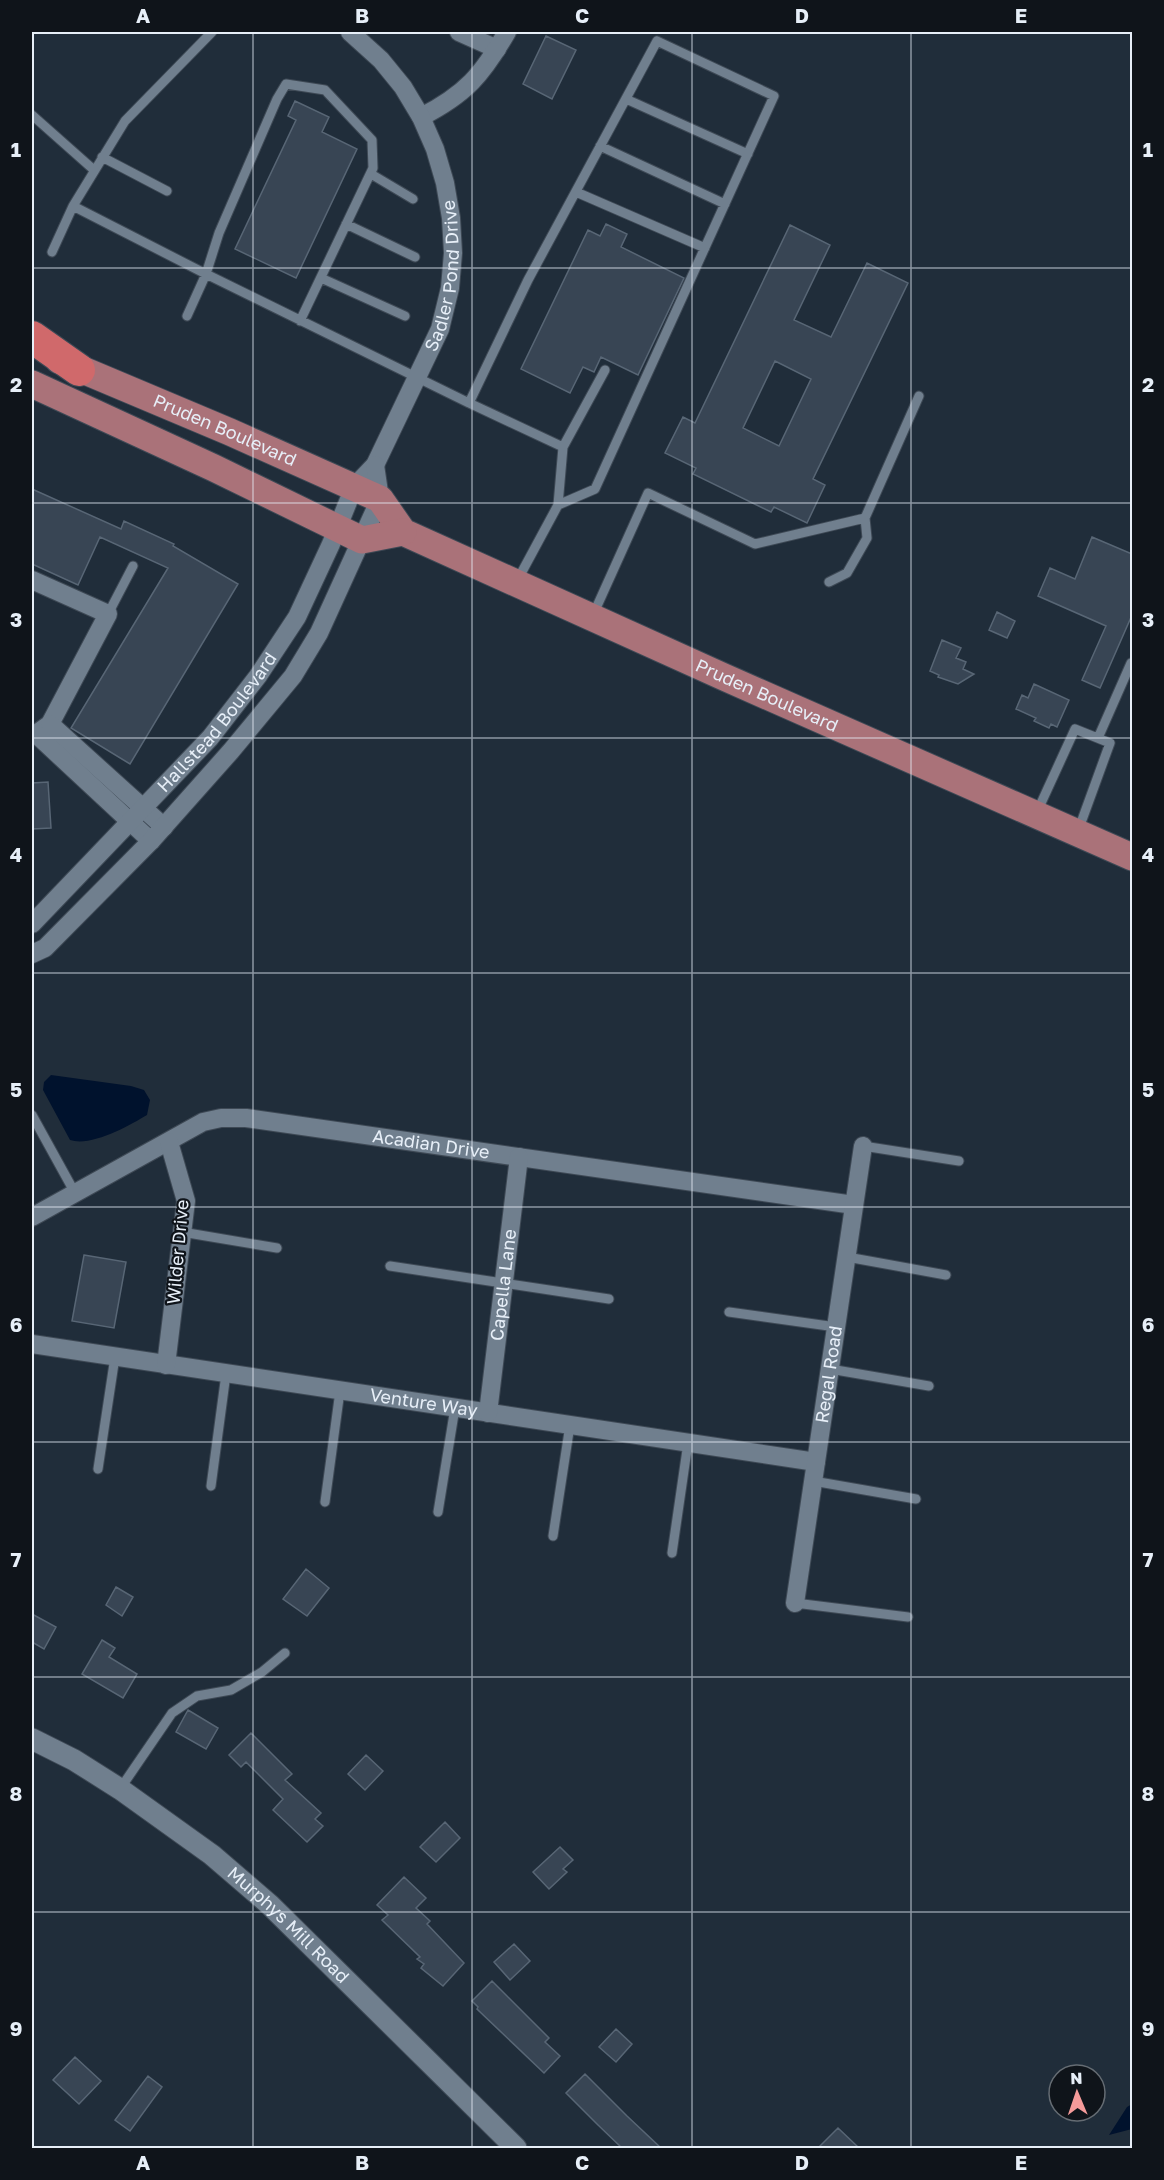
<svg xmlns="http://www.w3.org/2000/svg" width="1164" height="2180" font-family="'Golos Text',sans-serif">
  <style>
    .water { fill: #00122d }
    .building { fill: #384554; stroke: #586675; stroke-width: 1.5; fill-rule: evenodd }
    .lines { fill: none; stroke-linecap: round; stroke-linejoin: round }
    .service-casing { stroke: #3e4955; stroke-width: 11 }
    .minor-casing { stroke: #3e4955; stroke-width: 20 }
    .tertiary-casing { stroke: #3e4955; stroke-width: 23 }
    .primary-casing { stroke: #3e4955; stroke-width: 29 }
    .motorway-casing { stroke: #3e4955; stroke-width: 34 }
    .service { stroke: #707f8e; stroke-width: 9 }
    .minor { stroke: #707f8e; stroke-width: 18 }
    .tertiary { stroke: #707f8e; stroke-width: 21 }
    .primary { stroke: #aa7279; stroke-width: 27 }
    .motorway { stroke: #d0696b; stroke-width: 32 }
    .grid { fill: none; stroke: #e7eff8; stroke-width: 1.5; stroke-opacity: 0.55 }
    .labels { text-anchor: middle; stroke-width: 4.5; stroke-linejoin: round; paint-order: stroke }
    .street-label { font-size: 18px; fill: #e7eff8; stroke: #0f141a }
    .neatline { fill: none; stroke: #e7eff8; stroke-width: 2 }
    .grid-label { font-size: 20px; text-anchor: middle; font-weight: bold; fill: #e7eff8 }
  </style>
  <rect width="100%" height="100%" fill="#202d3a"/>
  <path class="water" d="M 51,1075 L 131,1086 L 144,1090 L 150,1100 L 147,1115 C 129,1126 91,1147 70,1140 L 43,1090 L 44,1082 Z
    M 1132,2104 L 1132,2129 L 1109,2135 L 1127,2107 Z"/>
  <path class="building" d="M 546,36 L 576,50 L 552,99 L 523,84 Z
    M 295,101 L 329,117 L 322,132 L 357,149 L 296,278 L 235,249 L 296,120 L 288,116 Z
    M 606,224 L 627,234 L 621,247 L 684,278 L 638,375 L 601,357 L 594,372 L 583,367 L 570,393 L 521,369 L 588,230 L 600,236 Z
    M 790,225 L 830,245 L 794,320 L 831,337 L 867,263 L 908,283 L 813,479 L 825,485 L 807,523 L 774,507 L 771,512 L 693,474 L 696,468 L 665,453 L 683,417 L 695,423 ZM 775,361 L 811,379 L 779,446 L 743,428 Z
    M 32,489 L 121,529 L 124,521 L 174,544 L 173,546 L 238,584 L 130,764 L 71,728 L 168,568 L 100,537 L 78,585 L 32,564 Z
    M 1092,537 L 1132,554 L 1132,615 L 1100,688 L 1082,680 L 1106,626 L 1038,596 L 1050,568 L 1075,579 Z
    M 997,612 L 1015,621 L 1007,638 L 989,630 Z
    M 942,640 L 961,648 L 956,658 L 966,662 L 963,669 L 974,674 L 958,684 L 938,677 L 939,675 L 930,671 Z
    M 1034,684 L 1069,700 L 1057,727 L 1051,724 L 1049,728 L 1034,721 L 1036,718 L 1016,709 L 1022,695 L 1028,698 Z
    M 48,782 L 51,828 L 32,829 L 32,783 Z
    M 84,1255 L 126,1262 L 114,1328 L 72,1321 Z
    M 306,1569 L 329,1588 L 307,1616 L 283,1599 Z
    M 116,1587 L 133,1597 L 122,1616 L 106,1605 Z
    M 32,1614 L 56,1627 L 44,1649 L 32,1642 Z
    M 102,1640 L 115,1648 L 109,1657 L 137,1674 L 123,1698 L 82,1674 Z
    M 188,1710 L 218,1728 L 206,1749 L 176,1732 Z
    M 251,1733 L 292,1774 L 285,1780 L 321,1813 L 315,1819 L 323,1826 L 307,1842 L 273,1810 L 283,1799 L 246,1762 L 241,1767 L 229,1755 Z
    M 366,1755 L 383,1771 L 365,1790 L 348,1774 Z
    M 445,1822 L 460,1838 L 436,1862 L 420,1847 Z
    M 560,1847 L 573,1860 L 563,1869 L 567,1872 L 549,1889 L 533,1872 Z
    M 404,1877 L 426,1898 L 416,1908 L 430,1921 L 427,1924 L 464,1963 L 443,1986 L 421,1968 L 424,1964 L 417,1959 L 420,1957 L 382,1920 L 388,1915 L 377,1905 Z
    M 514,1944 L 530,1961 L 510,1980 L 494,1962 Z
    M 492,1981 L 549,2038 L 545,2042 L 560,2056 L 544,2073 L 477,2009 L 478,2007 L 472,2001 Z
    M 616,2029 L 632,2044 L 616,2062 L 599,2047 Z
    M 75,2057 L 101,2081 L 79,2104 L 53,2080 Z
    M 585,2074 L 627,2116 L 661,2148 L 622,2148 L 598,2125 L 566,2093 Z
    M 148,2076 L 162,2087 L 130,2131 L 115,2120 Z
    M 838,2128 L 859,2148 L 818,2148 Z"/>
  <g class="lines">
    <g class="service-casing">
      <path id="service" d="M 626,99 L 748,154
        M 32,115 L 94,170
        M 600,146 L 725,204
        M 102,157 L 167,191
        M 371,174 L 413,199
        M 576,192 L 705,248
        M 346,224 L 415,257
        M 52,252 L 73,206
        M 321,278 L 405,316
        M 187,316 L 206,274 L 73,206 L 125,121 L 212,32
        M 300,321 L 373,168 L 372,140 L 325,90 L 286,84 L 277,99 L 219,233 L 206,274 C 293,317 382,360 469,403 L 528,280 L 657,41 L 774,96 L 595,489 L 558,505 L 517,581
        M 469,403 L 563,447 L 558,505
        M 563,447 L 605,370
        M 829,582 L 847,573 L 867,538 L 865,518
        M 108,614 L 133,566
        M 593,615 L 648,493 L 755,544 L 865,518 L 919,396
        M 1098,738 L 1131,663
        M 1037,812 L 1075,729 L 1110,743 L 1078,831
        M 32,1115 L 75,1193
        M 863,1146 L 959,1161
        M 182,1232 L 277,1248
        M 847,1257 L 946,1275
        M 390,1266 L 609,1299
        M 729,1312 L 836,1327
        M 830,1369 L 929,1386
        M 98,1469 L 115,1357
        M 813,1481 L 916,1499
        M 211,1486 L 226,1374
        M 325,1502 L 340,1391
        M 438,1512 L 455,1408
        M 553,1536 L 570,1425
        M 672,1553 L 688,1443
        M 795,1603 L 908,1617
        M 120,1789 L 172,1713 L 197,1696 L 231,1690 L 262,1672 L 285,1653"/>
    </g>
    <g class="minor-casing">
      <g id="minor">
        <path d="M 459,32 L 497,49"/>
        <path d="M 421,117 C 466,94 482,75 507,32"/>
        <path d="M 32,580 L 108,614 L 50,724 L 36,734 L 32,734"/>
        <path d="M 50,724 L 164,827"/>
        <path d="M 36,734 L 151,841"/>
        <path id="s1" d="M 32,924 L 210,738 L 258,676 L 297,617 L 331,544 L 354,487 L 375,465 L 440,329 L 450,288 L 453,253 L 451,218 L 445,183 L 435,149 L 421,117 L 403,87 L 381,60 L 350,32"/>
        <path d="M 32,954 L 45,948 L 151,841 L 231,751 L 293,676 L 319,633 L 380,499 L 375,465"/>
        <path id="s2" d="M 32,1217 L 203,1122 L 221,1118 L 246,1118 L 854,1205"/>
        <path id="s3" d="M 32,1344 L 816,1462"/>
        <path d="M 166,1365 L 186,1201 L 169,1142"/>
        <path id="s4" d="M 488,1413 L 519,1157"/>
        <path id="s5" d="M 795,1603 L 863,1146"/>
      </g>
    </g>
    <g class="tertiary-casing">
      <g id="tertiary">
        <path id="s6" d="M 32,1739 L 74,1760 L 120,1789 L 212,1855 L 270,1905 L 516,2148"/>
      </g>
    </g>
    <g class="primary-casing">
      <g id="primary">
        <path id="s7" d="M 59,360 L 230,432 L 380,499 L 403,532 L 724,677 L 1132,857"/>
        <path d="M 32,384 L 214,468 L 362,540 L 403,532"/>
      </g>
    </g>
    <g class="motorway-casing">
      <path id="motorway" d="M 32,337 L 79,370"/>
    </g>
    <use href="#service" class="service"/>
    <use href="#minor" class="minor"/>
    <use href="#tertiary" class="tertiary"/>
    <use href="#primary" class="primary"/>
    <use href="#motorway" class="motorway"/>
  </g>
  <path class="grid" d="M 253,32 L 253,2148M 472,32 L 472,2148M 692,32 L 692,2148M 911,32 L 911,2148M 32,268 L 1132,268M 32,503 L 1132,503M 32,738 L 1132,738M 32,973 L 1132,973M 32,1207 L 1132,1207M 32,1442 L 1132,1442M 32,1677 L 1132,1677M 32,1912 L 1132,1912"/>
  <g class="labels">
    <g class="street-label">
      <text dy="6" stroke="none"><textPath href="#s1" startOffset="783">Sadler Pond Drive</textPath></text>
      <text dy="6" stroke="none"><textPath href="#s7" startOffset="180">Pruden Boulevard</textPath></text>
      <text dy="6" stroke="none"><textPath href="#s7" startOffset="789">Pruden Boulevard</textPath></text>
      <text dy="6" stroke="none"><textPath href="#s1" startOffset="274">Hallstead Boulevard</textPath></text>
      <text dy="6" stroke="none"><textPath href="#s2" startOffset="426">Acadian Drive</textPath></text>
      <text transform="translate(178 1252) rotate(-85)" y="6">Wilder Drive</text>
      <text dy="6" stroke="none"><textPath href="#s4" startOffset="129">Capella Lane</textPath></text>
      <text dy="6" stroke="none"><textPath href="#s5" startOffset="231">Regal Road</textPath></text>
      <text dy="6" stroke="none"><textPath href="#s3" startOffset="396">Venture Way</textPath></text>
      <text dy="6" stroke="none"><textPath href="#s6" startOffset="318">Murphys Mill Road</textPath></text>
    </g>
  </g>
  <rect width="1164" height="2180" fill="none" stroke="#0f141a" stroke-width="66"/>
  <g transform="translate(1077 2093) rotate(358)"><circle r="28" fill="#0f141a" stroke="#656c73" stroke-width="1.5"/>
  <path d="M0-4.5L10 22L0 15L-10 22Z" fill="#f59b9a"/>
  <text y="-9" font-size="16" font-weight="bold" text-anchor="middle" fill="#e7eff8">N</text>
  </g>
  <rect x="33" y="33" width="1098" height="2114" class="neatline"/>
  <g class="grid-label">
    <text x="143" y="23">A</text>
    <text x="362" y="23">B</text>
    <text x="582" y="23">C</text>
    <text x="802" y="23">D</text>
    <text x="1021" y="23">E</text>
    <text x="16" y="157">1</text>
    <text x="1148" y="157">1</text>
    <text x="16" y="392">2</text>
    <text x="1148" y="392">2</text>
    <text x="16" y="627">3</text>
    <text x="1148" y="627">3</text>
    <text x="16" y="862">4</text>
    <text x="1148" y="862">4</text>
    <text x="16" y="1097">5</text>
    <text x="1148" y="1097">5</text>
    <text x="16" y="1332">6</text>
    <text x="1148" y="1332">6</text>
    <text x="16" y="1567">7</text>
    <text x="1148" y="1567">7</text>
    <text x="16" y="1801">8</text>
    <text x="1148" y="1801">8</text>
    <text x="16" y="2036">9</text>
    <text x="1148" y="2036">9</text>
    <text x="143" y="2170">A</text>
    <text x="362" y="2170">B</text>
    <text x="582" y="2170">C</text>
    <text x="802" y="2170">D</text>
    <text x="1021" y="2170">E</text>
  </g>
</svg>
